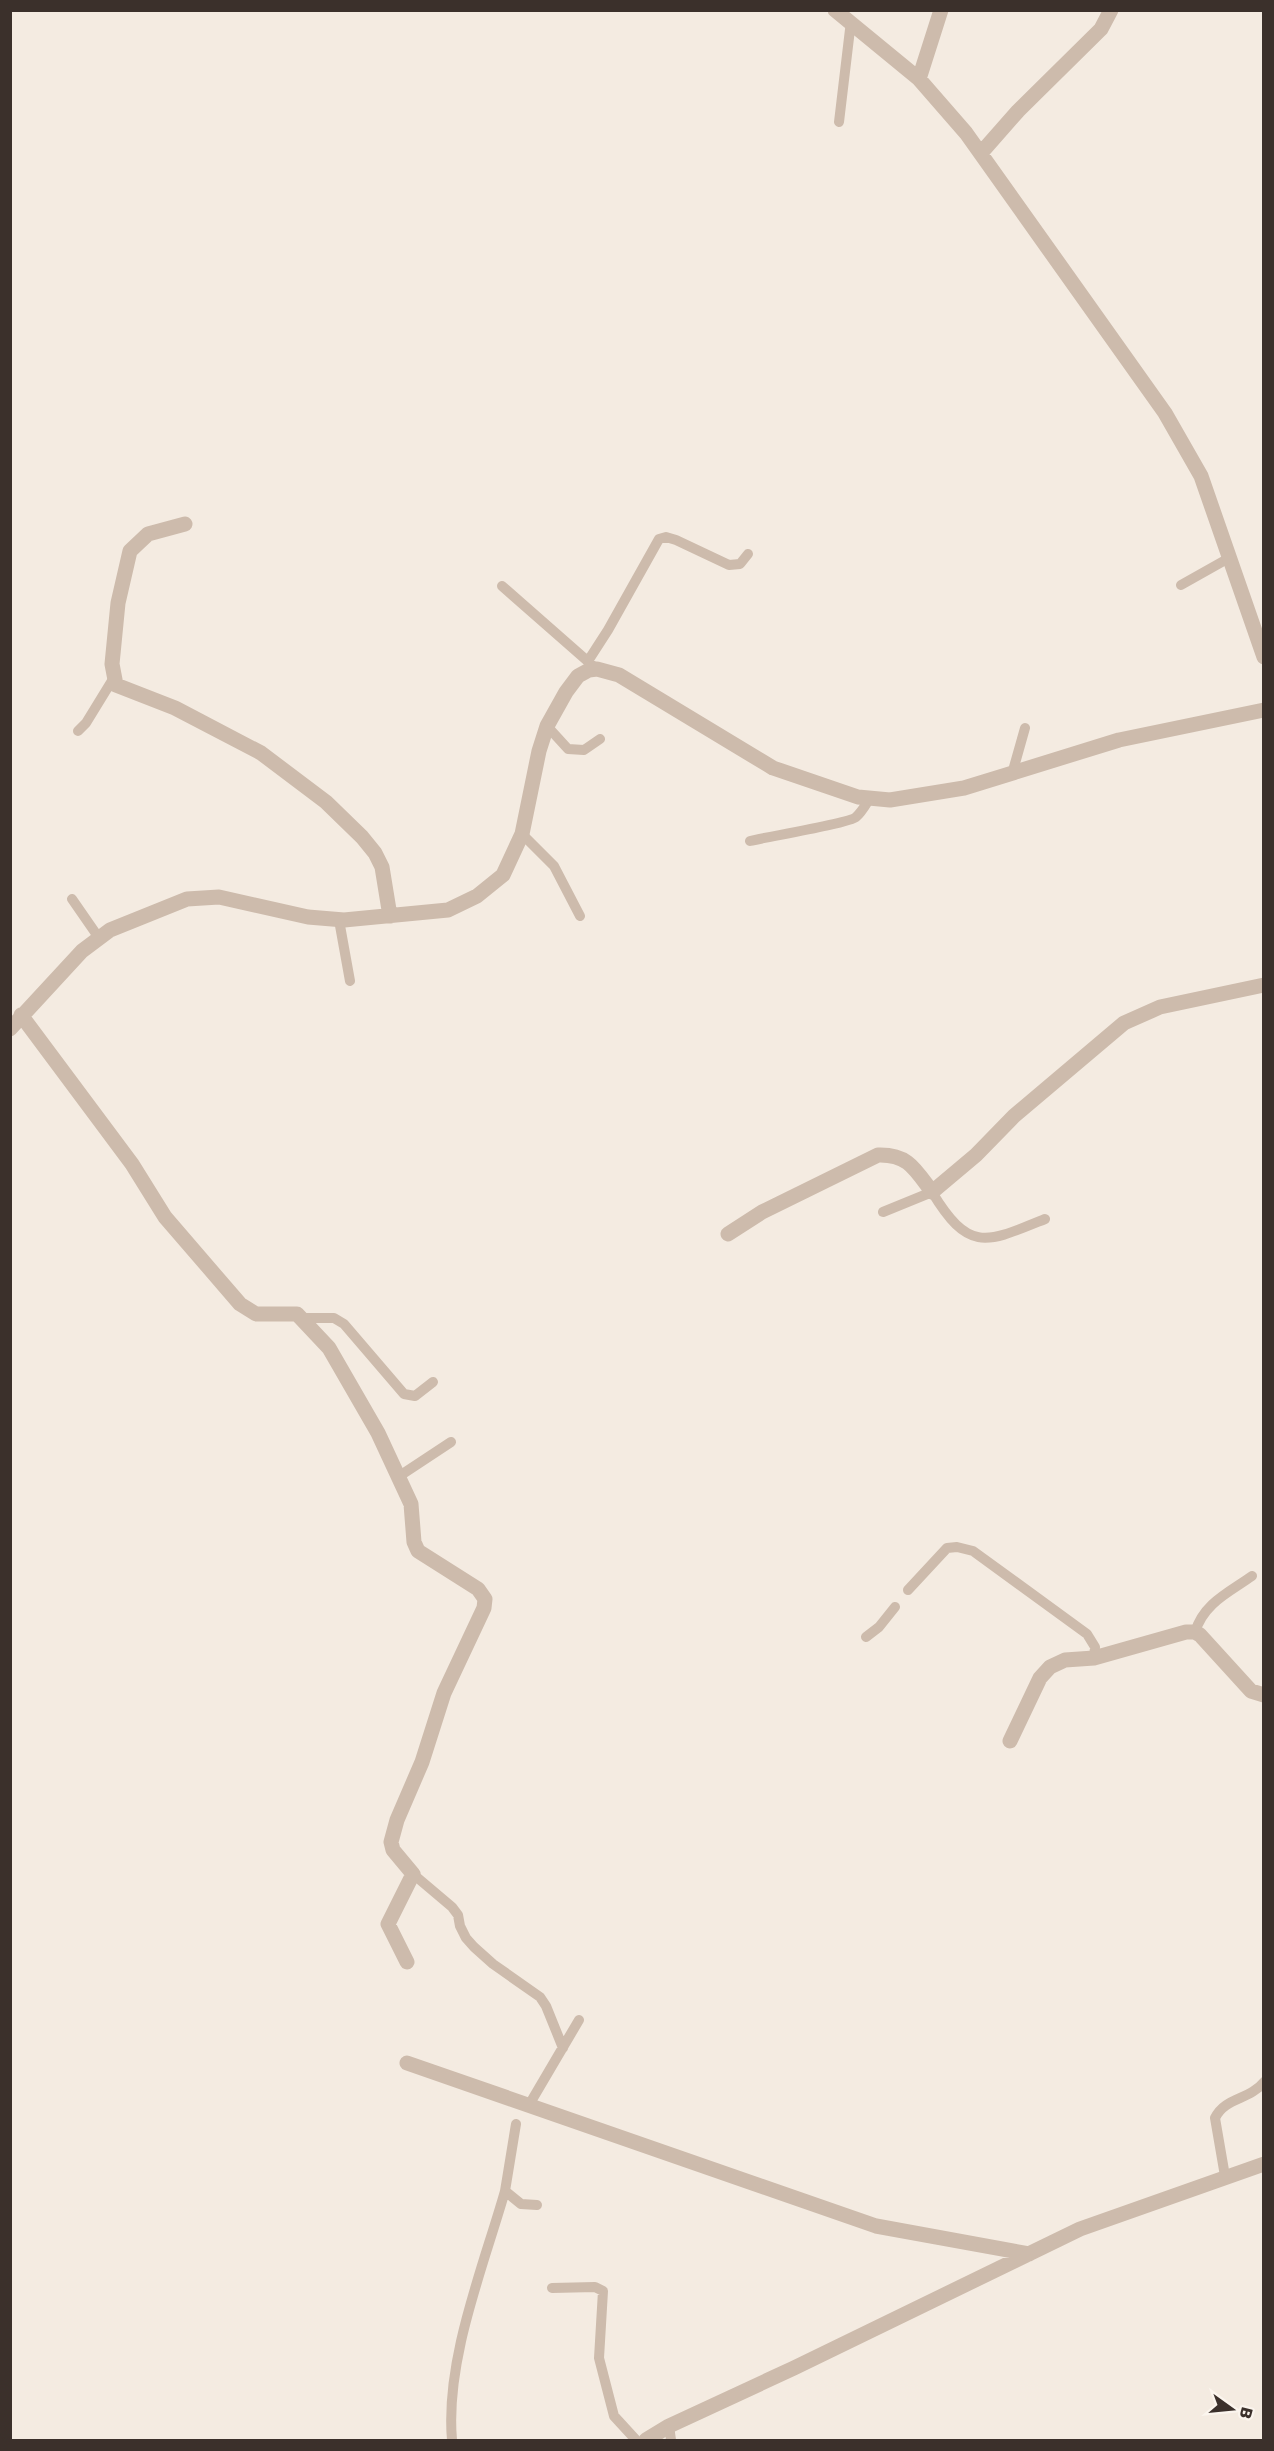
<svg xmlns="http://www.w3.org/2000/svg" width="1274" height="2451" font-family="Rubik,sans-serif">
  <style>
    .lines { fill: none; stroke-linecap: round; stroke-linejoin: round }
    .lane { stroke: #cdbbac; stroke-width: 10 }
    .street { stroke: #cdbbac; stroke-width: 15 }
  </style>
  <rect width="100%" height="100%" fill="#f4ebe1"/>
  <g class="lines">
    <path class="lane" d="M 839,122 L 851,21
      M 1181,585 L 1229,558
      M 502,586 L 592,665
      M 588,661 L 608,630 L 659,539 L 666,537 L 676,540 L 729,565 L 740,564 L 748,554
      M 547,726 L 568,749 L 584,750 L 600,739
      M 78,731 L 86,723 L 113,679
      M 1012,774 L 1025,728
      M 522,834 L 554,866 L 580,916
      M 750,841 C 766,837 850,823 856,817 C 862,812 866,804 870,798
      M 72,899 L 99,938
      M 339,920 L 350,981
      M 883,1212 L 932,1192 C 969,1253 986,1243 1045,1219
      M 303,1318 L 334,1318 L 344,1324 L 404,1394 L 415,1396 L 433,1382
      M 398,1477 L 451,1442
      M 908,1590 L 947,1548 L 957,1547 L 973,1551 L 1087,1634 L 1095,1647 L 1094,1658
      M 1195,1632 C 1204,1603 1228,1593 1252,1576
      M 866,1637 L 879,1627 L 895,1607
      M 413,1874 L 452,1907 L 458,1915 L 460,1926 L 466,1938 L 474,1947 L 493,1964 L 540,1997 L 546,2006 L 563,2048
      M 529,2105 L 579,2020
      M 516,2124 L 505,2191 L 521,2204 L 537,2205
      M 1225,2176 L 1215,2118 C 1225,2097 1250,2100 1264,2082
      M 552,2288 L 595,2287 L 603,2291 L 599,2358 L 614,2416 L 636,2440
      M 669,2426 L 671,2440
      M 452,2440 C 445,2360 483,2268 505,2191"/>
    <path class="street" d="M 835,10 L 919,79 L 966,133 L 1165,413 L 1201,476 L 1264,657
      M 919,79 L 941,10
      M 981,153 L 1018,111 L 1101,29 L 1111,10
      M 185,524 L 148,534 L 130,551 L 118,603 L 112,664 L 116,685 L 175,708 L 261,753 L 326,802 L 362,837 L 375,853 L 382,867 L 390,916
      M 21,1015 L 132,1164 L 165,1217 L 240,1304 L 256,1314 L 297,1314 L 329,1348 L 378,1433 L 411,1504 L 414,1542 L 418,1551 L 478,1589 L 485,1599 L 484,1608 L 444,1693 L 422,1762 L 397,1820 L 391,1842 L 393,1850 L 413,1874 L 388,1924 L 407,1962
      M 10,1029 L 82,951 L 110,930 L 187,899 L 219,897 L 308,917 L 344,920 L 448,910 L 477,896 L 503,875 L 522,834 L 539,751 L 547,726 L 566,692 L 578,676 L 589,670 L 597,669 L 619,675 L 773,768 L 858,797 L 890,800 L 964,788 L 1119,740 L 1264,710
      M 728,1234 L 762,1212 L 878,1155 C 908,1154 915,1169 932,1192 L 976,1155 L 1014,1116 L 1124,1023 L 1160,1007 L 1264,985
      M 1010,1741 L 1040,1678 L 1050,1667 L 1065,1660 L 1094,1658 L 1186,1632 L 1195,1632 L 1200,1635 L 1251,1691 L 1264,1695
      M 407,2063 L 876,2226 L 1029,2254
      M 646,2440 L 669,2426 L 794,2368 L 1080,2229 L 1264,2164"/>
  </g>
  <rect width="1274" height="2451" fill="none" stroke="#3b302b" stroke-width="24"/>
  <g transform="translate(1232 2409) rotate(105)" stroke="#fbf5ee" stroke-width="4.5" paint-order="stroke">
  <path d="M0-4.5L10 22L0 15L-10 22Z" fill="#3b302b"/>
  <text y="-9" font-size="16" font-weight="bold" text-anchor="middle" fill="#3b302b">B</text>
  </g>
</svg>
